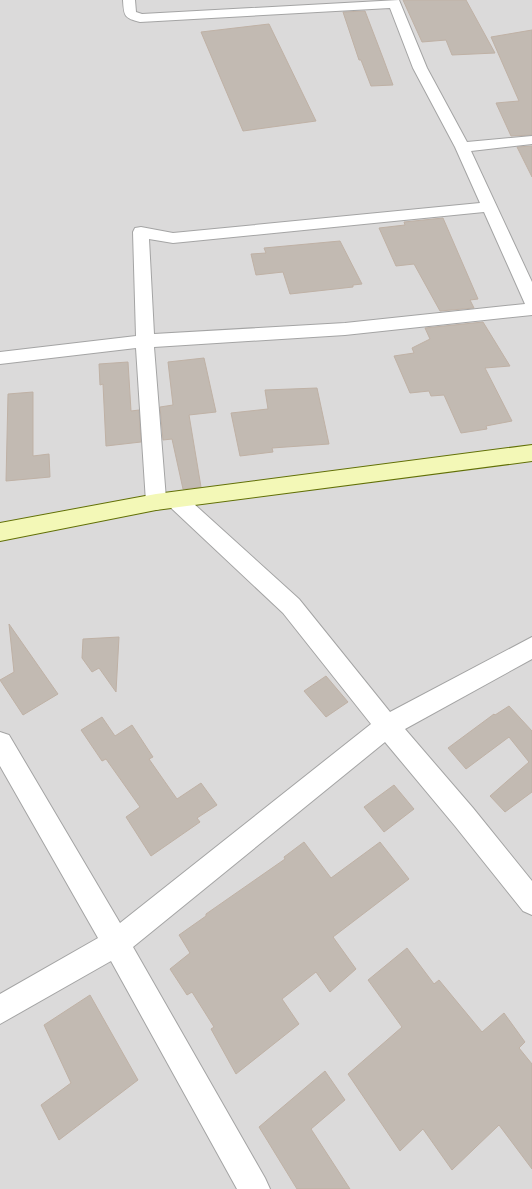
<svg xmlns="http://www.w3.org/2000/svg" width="532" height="1189" font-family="'IBM Plex Sans',sans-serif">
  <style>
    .residential { fill: #dbdada }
    .building { fill: #c2bab2; stroke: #bfb1a5 }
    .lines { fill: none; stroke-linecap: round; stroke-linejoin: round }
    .street-casing { stroke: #a4a4a4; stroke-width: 2 }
    .secondary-casing { stroke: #627007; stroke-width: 2 }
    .street { fill: #fff; fill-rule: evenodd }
    .secondary { fill: #f3f8b7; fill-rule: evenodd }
  </style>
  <rect width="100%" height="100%" fill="#eeeae2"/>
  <path class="residential" d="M 0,0 L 532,0 L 532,1189 L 0,1189 Z"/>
  <path class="building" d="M 403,0 L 466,0 L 495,53 L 452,55 L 446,40 L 422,42 Z
    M 365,11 L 383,58 L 393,85 L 371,86 L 361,60 L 359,60 L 343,12 Z
    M 269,24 L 316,121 L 243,131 L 201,32 Z
    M 532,30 L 532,135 L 511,136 L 496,103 L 519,101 L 491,37 Z
    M 532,146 L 532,177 L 517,147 Z
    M 443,218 L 478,299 L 470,300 L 474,308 L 440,311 L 414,264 L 396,266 L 379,228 L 405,225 L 404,222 Z
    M 340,241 L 362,284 L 353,285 L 353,287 L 290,294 L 283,272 L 256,275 L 251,254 L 266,253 L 264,248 Z
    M 483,322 L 510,366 L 485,368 L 512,421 L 486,426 L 487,429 L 461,433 L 444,395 L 431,396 L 429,391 L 410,393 L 394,356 L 414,353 L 412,348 L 430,339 L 425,328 Z
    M 204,358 L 216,412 L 189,415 L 201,487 L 183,489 L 172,439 L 163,440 L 160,407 L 173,405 L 168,362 Z
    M 128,362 L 131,411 L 139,410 L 141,442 L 106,446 L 103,384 L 100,385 L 99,364 Z
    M 317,388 L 329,444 L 272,448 L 273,452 L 240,456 L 231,413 L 268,409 L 265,390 Z
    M 33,392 L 33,456 L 49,454 L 50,477 L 6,481 L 8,394 Z
    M 9,624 L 58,694 L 23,715 L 0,680 L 14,672 Z
    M 119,637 L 116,692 L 99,668 L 92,672 L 82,658 L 83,639 Z
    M 326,676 L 348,702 L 326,717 L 304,691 Z
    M 509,706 L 532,731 L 532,792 L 505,812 L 490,796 L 529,762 L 509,737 L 466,769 L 448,748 L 494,714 L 495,715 Z
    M 102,717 L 115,736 L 132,725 L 153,757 L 149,759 L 177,799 L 201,783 L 217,805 L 197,818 L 200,822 L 151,856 L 126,817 L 140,807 L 106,759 L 102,761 L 81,730 Z
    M 394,785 L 414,809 L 384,832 L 364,807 Z
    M 304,842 L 331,878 L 380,842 L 409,879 L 333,937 L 356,969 L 330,992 L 316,972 L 282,999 L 299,1024 L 236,1074 L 211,1029 L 214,1027 L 192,992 L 187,995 L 170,969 L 190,953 L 179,935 L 206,916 L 206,914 L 285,859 L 284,857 Z
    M 407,948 L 434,984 L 439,980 L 482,1032 L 504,1013 L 525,1042 L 519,1048 L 532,1064 L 532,1169 L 499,1125 L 452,1170 L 423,1129 L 400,1151 L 348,1074 L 402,1027 L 368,980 Z
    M 90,995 L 138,1080 L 59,1140 L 41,1105 L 71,1083 L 44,1025 Z
    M 325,1071 L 345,1100 L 311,1129 L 350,1189 L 297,1189 L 259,1127 Z"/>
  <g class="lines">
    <g class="street-casing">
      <path id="street" d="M 123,0 L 135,0 L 136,12 L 142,14 L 399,0 L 427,68 L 467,142 L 532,136 L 532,144 L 471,151 L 532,282 L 532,315 L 345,335 L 154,347 L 166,499 L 169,494 L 176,492 L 183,494 L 299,599 L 390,712 L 532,637 L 532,659 L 405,729 L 473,808 L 532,881 L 532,915 L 523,911 L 455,826 L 385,742 L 133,947 L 265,1178 L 270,1189 L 237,1189 L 111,961 L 0,1024 L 0,994 L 98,938 L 0,766 L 0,732 L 9,735 L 120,923 L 371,724 L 283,613 L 169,506 L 166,501 L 163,508 L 156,510 L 149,508 L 146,502 L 136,348 L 0,364 L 0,352 L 136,336 L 133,232 L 135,228 L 141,227 L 173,233 L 480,203 L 455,147 L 413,68 L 390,8 L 140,22 C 124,18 124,16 123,0 ZM 484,212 L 525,304 L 345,323 L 154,334 L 149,239 L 173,243 Z"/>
    </g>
    <g class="secondary-casing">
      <path id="secondary" d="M 532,445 L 532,461 L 156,510 L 0,541 L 0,523 L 156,494 Z"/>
    </g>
    <use href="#street" class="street"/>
    <use href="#secondary" class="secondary"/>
  </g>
</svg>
